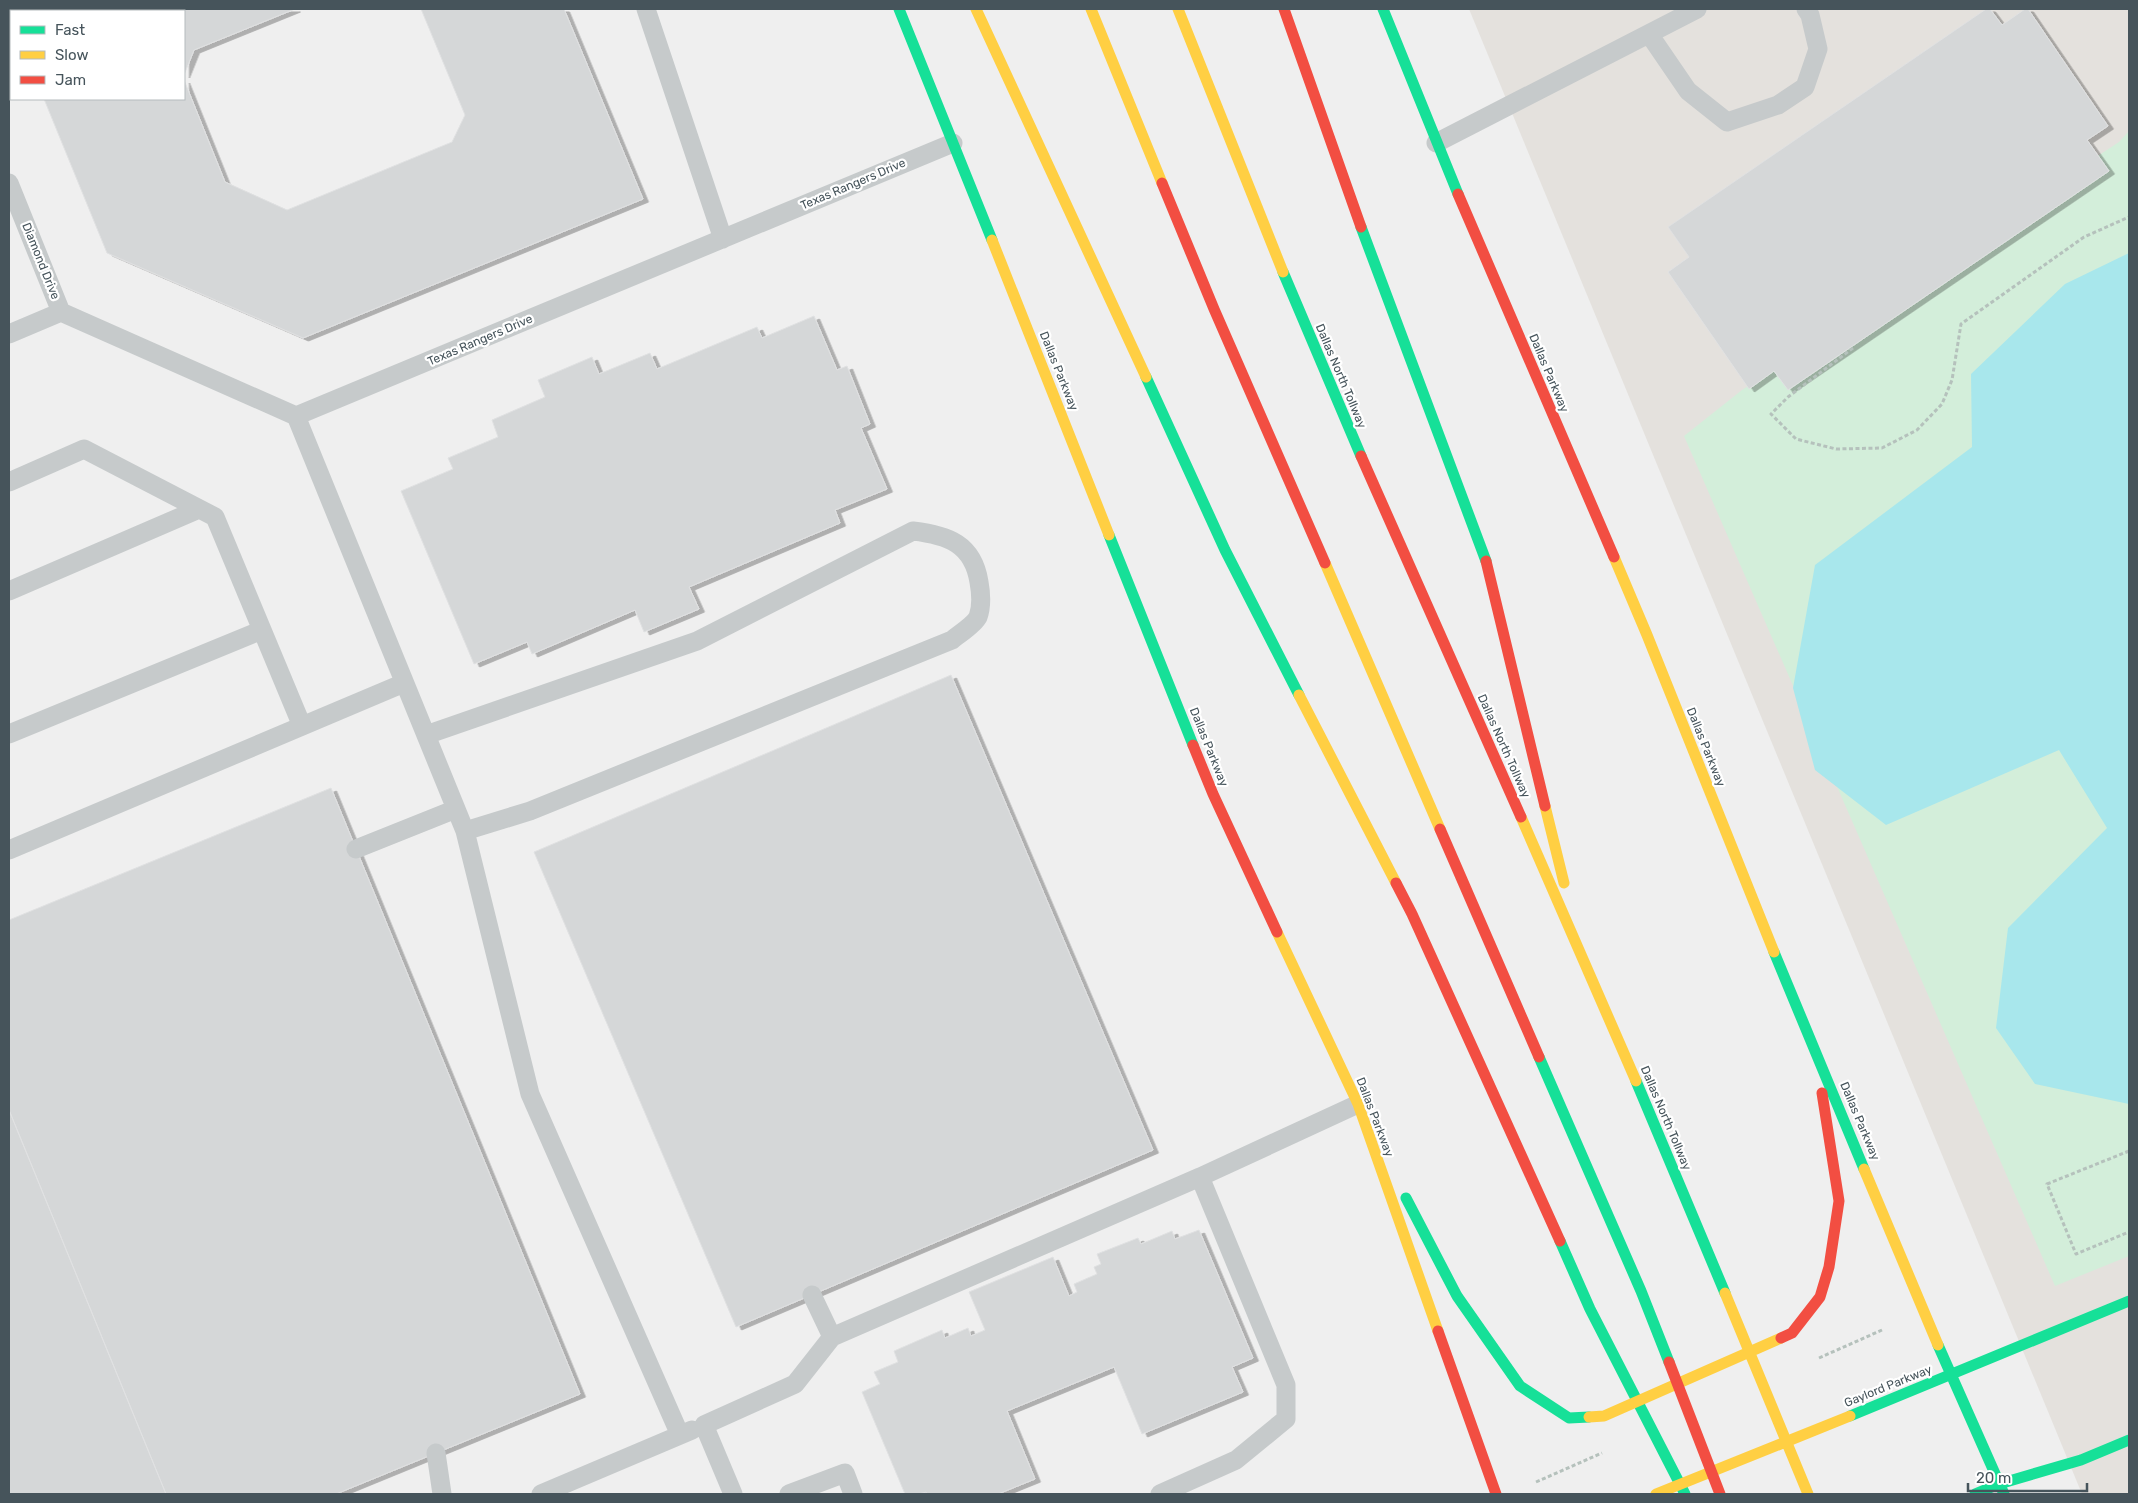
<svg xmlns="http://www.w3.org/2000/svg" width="2138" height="1503" font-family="Rubik,sans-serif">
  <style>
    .commercial { fill: #e4e1dd }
    .green { fill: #d3eeda }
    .water { fill: #a8e7ec }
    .building { fill: #d5d7d8; stroke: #e0e1e2; filter: url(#shadow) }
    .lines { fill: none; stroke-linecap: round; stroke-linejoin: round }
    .path { stroke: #b5c1bc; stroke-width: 3; stroke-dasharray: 4 2.5; stroke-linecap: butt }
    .lane { stroke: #c6cacb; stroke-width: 19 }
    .fast { stroke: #16e098; stroke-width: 11 }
    .slow { stroke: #ffcf43; stroke-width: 11 }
    .jam { stroke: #f24e42; stroke-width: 11 }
    .labels { text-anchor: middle; stroke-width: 4.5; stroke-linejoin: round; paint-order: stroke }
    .street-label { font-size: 12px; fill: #46545b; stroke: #fff }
  </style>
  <defs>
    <filter id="shadow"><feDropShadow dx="5.5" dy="3" stdDeviation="0" flood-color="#0004"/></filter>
  </defs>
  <rect width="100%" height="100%" fill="#efefef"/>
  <path class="commercial" d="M 1469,9 L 2129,9 L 2129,1494 L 2082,1494 Z"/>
  <path class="green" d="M 2129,131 L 2129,1256 L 2055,1286 L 1684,436 L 1742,390 L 2119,142 Z"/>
  <path class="water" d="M 2129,253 L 2129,1104 L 2035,1084 L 1996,1028 L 2008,928 L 2107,828 L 2059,750 L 1886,825 L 1815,770 L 1793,688 L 1815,565 L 1972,447 L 1971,374 L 2065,284 Z"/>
  <path class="building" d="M 9,9 L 89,9 L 90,11 L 11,11 L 11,19 Z
    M 89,9 L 149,9 L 143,11 L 90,11 Z
    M 149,9 L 295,9 L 194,50 L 184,75 L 184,11 L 143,11 Z
    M 421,9 L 564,9 L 643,199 L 303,338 L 107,253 L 44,99 L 184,99 L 184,80 L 225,182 L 287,210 L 452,142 L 465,115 Z
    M 1986,9 L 1990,9 L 2002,25 L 2025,9 L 2028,9 L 2108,126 L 2087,140 L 2109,171 L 1788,390 L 1774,371 L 1749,389 L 1668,272 L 1689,257 L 1668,227 Z
    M 814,316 L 837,370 L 847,366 L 870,424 L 861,428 L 887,489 L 835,510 L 840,523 L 689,587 L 699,609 L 644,632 L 635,610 L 532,654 L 527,642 L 474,664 L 401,491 L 453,469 L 448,458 L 498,437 L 492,420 L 545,397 L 538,380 L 592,357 L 599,374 L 650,353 L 657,369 L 757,327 L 762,338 Z
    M 951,675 L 1153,1150 L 736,1327 L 534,852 Z
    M 331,788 L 580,1394 L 336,1494 L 166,1494 L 9,1110 L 9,920 Z
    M 9,1110 L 166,1494 L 9,1494 Z
    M 1199,1230 L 1253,1358 L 1232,1367 L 1243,1392 L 1142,1434 L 1114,1367 L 1007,1411 L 1035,1479 L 998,1494 L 927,1494 L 926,1492 L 919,1494 L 905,1494 L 862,1392 L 880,1384 L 874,1372 L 898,1362 L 894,1351 L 942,1330 L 945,1338 L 968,1328 L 971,1336 L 985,1330 L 969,1292 L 1053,1257 L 1069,1296 L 1077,1292 L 1074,1284 L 1097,1274 L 1094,1267 L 1101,1264 L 1097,1254 L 1138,1238 L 1141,1244 L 1172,1231 L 1175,1239 Z"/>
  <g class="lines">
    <path class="path" d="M 1853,348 L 1788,397 L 1771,414 L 1796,439 L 1836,449 L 1882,448 L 1917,430 L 1942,404 L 1952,380 L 1961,324 L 2084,237 L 2129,217
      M 2129,1151 L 2047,1184 L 2076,1254 L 2129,1232
      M 1819,1358 L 1882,1330
      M 1536,1482 L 1602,1453"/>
    <path class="lane" d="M 646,9 L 723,239
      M 1649,34 L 1688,91 L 1727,122 L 1778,105 L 1805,87 L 1818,49 L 1810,15 L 1806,9
      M 1436,143 L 1697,9
      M 9,183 L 61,312
      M 9,334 L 61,312 L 296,416 L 953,143
      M 296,416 L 465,831 L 530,1094 L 680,1435
      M 9,482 L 84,449 L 215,517 L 302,726
      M 9,591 L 199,509
      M 9,734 L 262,630
      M 426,735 L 697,641 L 913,531 C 948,535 973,544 979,582 C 981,593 982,606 978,617 C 974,625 959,634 952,640 L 530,811 L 465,831
      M 356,849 L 456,809
      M 9,850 L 404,683
      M 812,1295 L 832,1337
      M 436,1453 L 442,1494
      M 541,1494 L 692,1430
      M 733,1494 L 704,1425 L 795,1384 L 832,1337 L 1200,1177 L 1358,1104
      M 789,1494 L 845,1473 L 853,1494
      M 1160,1494 L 1236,1460 L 1286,1419 L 1286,1385 L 1200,1177"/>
    <path class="fast" d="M 899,9 L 992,240
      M 1383,9 L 1458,194
      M 1361,227 L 1486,561
      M 1283,272 L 1361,456
      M 1146,377 L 1225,550 L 1299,695
      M 1109,535 L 1193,745
      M 1774,952 L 1864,1169
      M 1539,1057 L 1641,1291 L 1669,1362
      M 1636,1081 L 1725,1293
      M 1406,1198 L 1457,1296 L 1520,1386 L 1569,1418 L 1589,1417
      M 1560,1241 L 1590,1309 L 1685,1494
      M 1938,1345 L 2004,1494
      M 1850,1416 L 2129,1301
      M 1975,1494 L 1999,1484 L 2081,1460 L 2129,1440"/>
    <path class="slow" d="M 976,9 L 1146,377
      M 1091,9 L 1162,183
      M 1178,9 L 1283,272
      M 992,240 L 1109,535
      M 1614,557 L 1647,635 L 1774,952
      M 1325,563 L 1440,829
      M 1299,695 L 1396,883
      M 1545,806 L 1564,883
      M 1521,817 L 1636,1081
      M 1277,932 L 1358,1104 L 1438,1331
      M 1864,1169 L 1938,1345
      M 1725,1293 L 1808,1494
      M 1589,1417 L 1604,1416 L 1781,1338
      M 1656,1494 L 1850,1416"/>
    <path class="jam" d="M 1284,9 L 1361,227
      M 1162,183 L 1214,309 L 1325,563
      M 1458,194 L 1614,557
      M 1361,456 L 1521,817
      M 1486,561 L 1545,806
      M 1193,745 L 1213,794 L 1277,932
      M 1440,829 L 1539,1057
      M 1396,883 L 1412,914 L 1560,1241
      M 1438,1331 L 1496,1494
      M 1781,1338 L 1792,1333 L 1820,1297 L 1829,1267 L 1839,1201 L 1822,1093
      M 1669,1362 L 1720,1494"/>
  </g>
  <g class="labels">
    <g class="street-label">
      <text transform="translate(853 184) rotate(-23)" y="4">Texas Rangers Drive</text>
      <text transform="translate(41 261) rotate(68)" y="4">Diamond Drive</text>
      <text transform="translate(480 340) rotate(-23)" y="4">Texas Rangers Drive</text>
      <text transform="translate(1059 371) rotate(68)" y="4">Dallas Parkway</text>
      <text transform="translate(1549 373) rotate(67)" y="4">Dallas Parkway</text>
      <text transform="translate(1341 376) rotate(67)" y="4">Dallas North Tollway</text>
      <text transform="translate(1504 746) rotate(66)" y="4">Dallas North Tollway</text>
      <text transform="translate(1209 747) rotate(68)" y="4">Dallas Parkway</text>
      <text transform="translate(1706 747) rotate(68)" y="4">Dallas Parkway</text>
      <text transform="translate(1375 1117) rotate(69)" y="4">Dallas Parkway</text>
      <text transform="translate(1666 1118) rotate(67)" y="4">Dallas North Tollway</text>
      <text transform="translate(1860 1121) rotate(67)" y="4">Dallas Parkway</text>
      <text transform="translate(1888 1386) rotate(-22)" y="4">Gaylord Parkway</text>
    </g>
  </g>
  <rect width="2138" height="1503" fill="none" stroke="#46545b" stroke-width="20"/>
  <rect x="10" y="10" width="175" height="90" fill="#ffffff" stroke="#b5bbbd"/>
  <rect x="20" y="26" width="25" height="8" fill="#16e098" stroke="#b5bbbd"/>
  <text x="55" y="35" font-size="15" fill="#46545b">Fast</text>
  <rect x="20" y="51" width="25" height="8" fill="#ffcf43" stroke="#b5bbbd"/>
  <text x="55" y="60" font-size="15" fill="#46545b">Slow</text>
  <rect x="20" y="76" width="25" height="8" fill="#f24e42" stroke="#b5bbbd"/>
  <text x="55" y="85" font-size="15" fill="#46545b">Jam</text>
  <path d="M1968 1483v8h119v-8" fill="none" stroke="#46545b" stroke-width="2.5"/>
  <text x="1976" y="1483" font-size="15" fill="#46545b" stroke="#ffffff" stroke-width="4" paint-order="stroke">20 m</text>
</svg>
